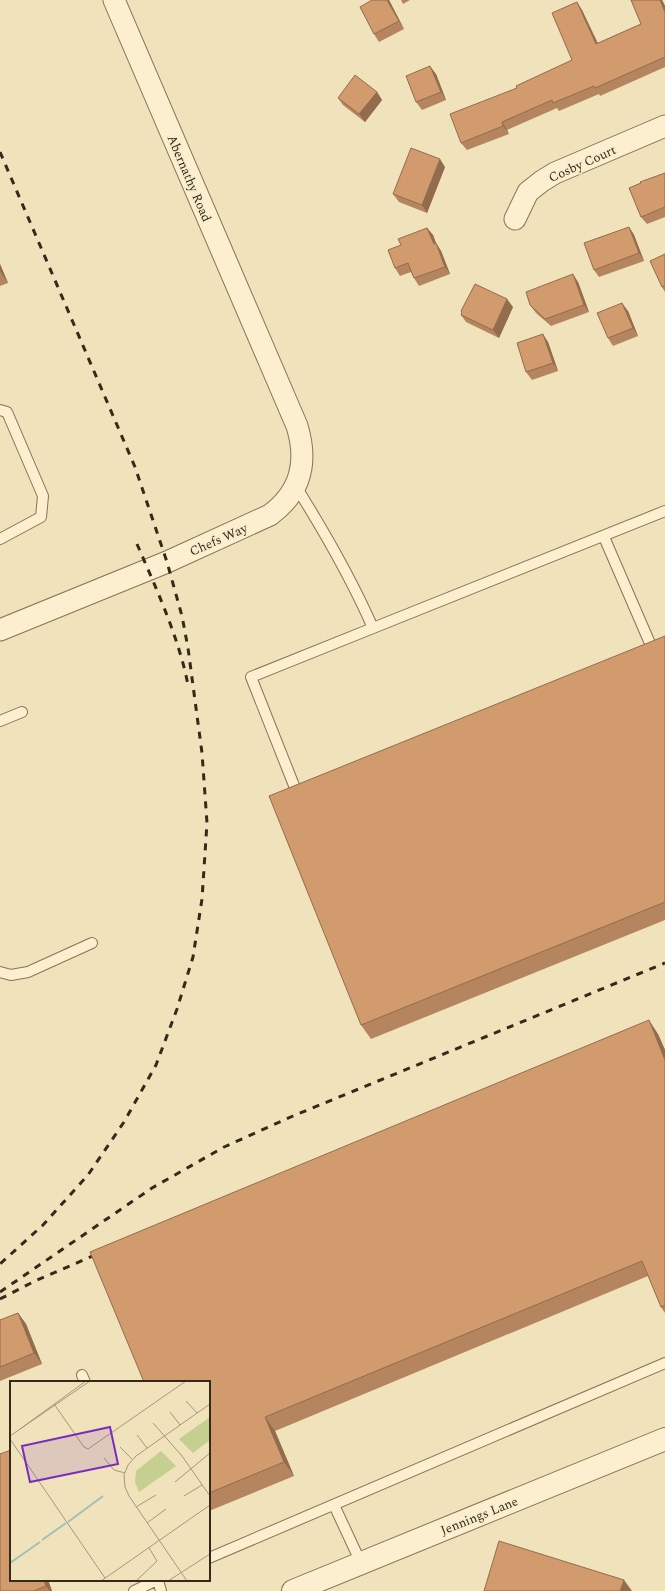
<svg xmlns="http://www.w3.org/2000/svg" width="665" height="1591" font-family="Spectral,serif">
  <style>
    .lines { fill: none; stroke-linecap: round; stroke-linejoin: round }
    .service-casing { stroke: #897254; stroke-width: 12 }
    .minor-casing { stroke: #897254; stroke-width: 23 }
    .tertiary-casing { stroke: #897254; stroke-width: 24 }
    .service { stroke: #fbefcf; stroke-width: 10 }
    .minor { stroke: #fbefcf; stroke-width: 21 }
    .tertiary { stroke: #fbefcf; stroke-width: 22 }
    .rail { stroke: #37291a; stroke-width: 3; stroke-dasharray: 7 7; stroke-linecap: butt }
    .wall { fill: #b4855f }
    .shaded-wall { fill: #926c4d }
    .building { fill: #d19b6e; stroke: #926c4d }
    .labels { text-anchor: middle; stroke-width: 3.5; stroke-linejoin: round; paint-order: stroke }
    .street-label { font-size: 13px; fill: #37291a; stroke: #f7eccb }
    .inset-river { fill: none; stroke: #a0c1b8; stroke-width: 2 }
    .inset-road { fill: none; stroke: #a6987b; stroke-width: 1 }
    .view { fill: #7b2cbf; fill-opacity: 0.15; stroke: #7b2cbf; stroke-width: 2 }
    .inset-edge { fill: none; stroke: #37291a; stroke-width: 2 }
  </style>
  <rect width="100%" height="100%" fill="#f0e2bb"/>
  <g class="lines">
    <g class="service-casing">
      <path id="service" d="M 0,410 L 7,412 L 43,496 L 41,517 L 0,539
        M 295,485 C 324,531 351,578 373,628 L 665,511
        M 604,537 L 652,648
        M 0,721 L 22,712
        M 295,788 L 251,677 L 373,628
        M 0,972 L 11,975 L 28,972 L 92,943
        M 82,1375 L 85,1382
        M 334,1505 L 361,1563
        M 209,1558 L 665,1363
        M 158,1580 L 161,1591
        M 134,1591 L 157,1580"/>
    </g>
    <g class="minor-casing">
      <path id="minor" d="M 515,219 L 528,192 L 542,181 L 555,173 L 665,126
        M 0,630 L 167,562 L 270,515 C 301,492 308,462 297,426 L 114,0"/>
    </g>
    <g class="tertiary-casing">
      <path id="tertiary" d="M 293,1591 L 665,1439"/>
    </g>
    <use href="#service" class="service"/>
    <use href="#minor" class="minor"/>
    <use href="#tertiary" class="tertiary"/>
    <path class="rail" d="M 0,152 L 135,467 L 167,562 L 182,616 L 188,648 L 202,753 L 207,823 L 202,899 L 193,957 L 177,1009 L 156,1065 L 124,1122 L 88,1175 L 43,1225 L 0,1264
      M 137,544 C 156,588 179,638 188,685
      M 0,1292 L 152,1188 L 224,1147 L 293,1116 L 665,963
      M 0,1299 L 35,1281 L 102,1252"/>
  </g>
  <path class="wall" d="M 372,0 L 389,0 L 404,29 L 379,42 L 374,34 Z
    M 401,0 L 410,0 L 403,4 Z
    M 631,0 L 662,0 L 665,6 L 665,67 L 600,96 L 599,94 L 559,111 L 557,108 L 507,130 L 509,134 L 467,150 L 461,143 L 517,88 L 572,60 L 582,10 L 598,43 L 641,24 Z
    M 436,74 L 446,100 L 422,110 L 416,102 Z
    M 377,92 L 382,100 L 365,122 L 343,105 L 338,98 Z
    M 445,167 L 427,213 L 399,202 L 393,194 Z
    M 665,173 L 665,217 L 647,224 L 641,217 Z
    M 629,227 L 634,235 L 644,261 L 599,277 L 594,270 Z
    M 427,228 L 433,235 L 436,243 L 441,251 L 450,274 L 419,286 L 414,278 L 411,272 L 400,276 L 395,268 L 401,245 Z
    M 665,254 L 665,292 L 662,287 Z
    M 0,264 L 8,283 L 0,286 Z
    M 578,282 L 589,312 L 551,326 L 536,313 L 530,305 Z
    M 513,307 L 499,338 L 466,322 L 461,315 L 462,312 L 461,311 Z
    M 628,311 L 638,336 L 613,346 L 608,338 Z
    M 548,342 L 558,371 L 532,380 L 526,372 Z
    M 665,636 L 665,920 L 371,1039 L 361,1025 Z
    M 658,1034 L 665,1050 L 665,1313 L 661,1307 L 648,1276 L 275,1431 L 294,1476 L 209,1511 L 209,1382 Z
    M 18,1313 L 26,1324 L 42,1364 L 0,1381 L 0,1320 Z
    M 11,1580 L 48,1580 L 52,1591 L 0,1591 Z"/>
  <path class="shaded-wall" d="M 387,0 L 389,0 L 390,2 L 404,29 L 399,21 Z
    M 660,0 L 662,0 L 665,6 L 665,12 Z
    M 577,2 L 582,10 L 601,52 L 596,44 Z
    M 430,66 L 436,74 L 446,100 L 441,92 Z
    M 377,92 L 382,100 L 365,122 L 359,114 Z
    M 502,122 L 507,130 L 509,134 L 503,126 Z
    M 440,159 L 445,167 L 427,213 L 422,205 Z
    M 629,227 L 634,235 L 644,261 L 639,253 Z
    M 427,228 L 433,235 L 439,252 L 434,244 Z
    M 436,243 L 441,251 L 450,274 L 445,267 Z
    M 0,264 L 8,283 L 0,271 Z
    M 573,274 L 578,282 L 589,312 L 584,305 Z
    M 507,299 L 513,307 L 499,338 L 493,330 Z
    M 622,303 L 628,311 L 638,336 L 633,328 Z
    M 543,334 L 548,342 L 558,371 L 553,363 Z
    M 649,1020 L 658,1034 L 665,1050 L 665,1060 Z
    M 18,1313 L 26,1324 L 42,1364 L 34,1353 Z
    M 265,1417 L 275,1431 L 294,1476 L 284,1462 Z
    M 44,1580 L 48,1580 L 52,1591 L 50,1591 L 46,1586 Z
    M 624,1580 L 632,1591 L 620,1591 Z"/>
  <path class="building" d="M 372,0 L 387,0 L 399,21 L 374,34 L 360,7 Z
    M 631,0 L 660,0 L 665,12 L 665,57 L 595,88 L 594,86 L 553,103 L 552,100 L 502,122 L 503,126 L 461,143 L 450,114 L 517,88 L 516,86 L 572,60 L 552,13 L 577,2 L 596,44 L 641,24 Z
    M 430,66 L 441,92 L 416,102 L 406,76 Z
    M 355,75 L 377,92 L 359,114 L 338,98 Z
    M 411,148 L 440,159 L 422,205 L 393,194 Z
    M 665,173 L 665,207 L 641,217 L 629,188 L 641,183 L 640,182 Z
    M 629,227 L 639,253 L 594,270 L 584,243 Z
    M 427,228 L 434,244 L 436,243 L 445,267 L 414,278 L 408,263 L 395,268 L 388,250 L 401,245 L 398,239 Z
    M 665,254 L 665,285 L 662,287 L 650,261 Z
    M 573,274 L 584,305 L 545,319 L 530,305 L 526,292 Z
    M 475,284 L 507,299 L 493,330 L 461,315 L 462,312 L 461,311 Z
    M 622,303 L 633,328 L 608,338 L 597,313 Z
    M 543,334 L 553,363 L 526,372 L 517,343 Z
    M 665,636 L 665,902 L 361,1025 L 269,796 Z
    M 649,1020 L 665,1060 L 665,1305 L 661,1307 L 642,1261 L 265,1417 L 284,1462 L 209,1493 L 209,1382 L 144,1382 L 90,1252 Z
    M 18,1313 L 34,1353 L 0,1367 L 0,1320 Z
    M 11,1450 L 11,1580 L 44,1580 L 46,1586 L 34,1591 L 0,1591 L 0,1454 Z
    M 499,1541 L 624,1580 L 620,1591 L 484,1591 Z"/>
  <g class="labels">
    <g class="street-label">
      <text transform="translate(582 163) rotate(-24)" y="5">Cosby Court</text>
      <text transform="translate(190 178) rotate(67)" y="5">Abernathy Road</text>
      <text transform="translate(218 539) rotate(-24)" y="5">Chefs Way</text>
      <text transform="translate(479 1515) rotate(-22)" y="5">Jennings Lane</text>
    </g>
  </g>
  <g transform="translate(10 1381)">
    <rect width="200" height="200" fill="#f0e2bb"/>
    <path d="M 200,36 L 200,59 L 183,72 L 169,58 ZM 151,70 L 166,85 L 129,111 L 125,101 L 126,90 Z" fill="#c5cf8f"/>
    <path class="inset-river" d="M 58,141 L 93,115M 32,159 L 56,142M 0,182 L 30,161"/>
    <path class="inset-road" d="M 176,20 L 187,32M 44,23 L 74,66 L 78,68 L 176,0M 160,31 L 170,44M 143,42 L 172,75 L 200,115M 10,48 L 76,0M 127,54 L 137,67M 0,55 L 80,0M 0,58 L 95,197M 110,66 L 122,78M 94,77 L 104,89 L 115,92M 165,101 L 200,72M 174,115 L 192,104M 126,126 L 146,114M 137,142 L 156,128M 91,200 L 200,124M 126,200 L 147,180 L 139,167M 158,200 L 200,173M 177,200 L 119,115 L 115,106 L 114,94 L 118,84 L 126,75 L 200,23"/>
    <path class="view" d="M 100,46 L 108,83 L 20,101 L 12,65 Z"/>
    <rect width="200" height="200" class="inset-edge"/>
  </g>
</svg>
